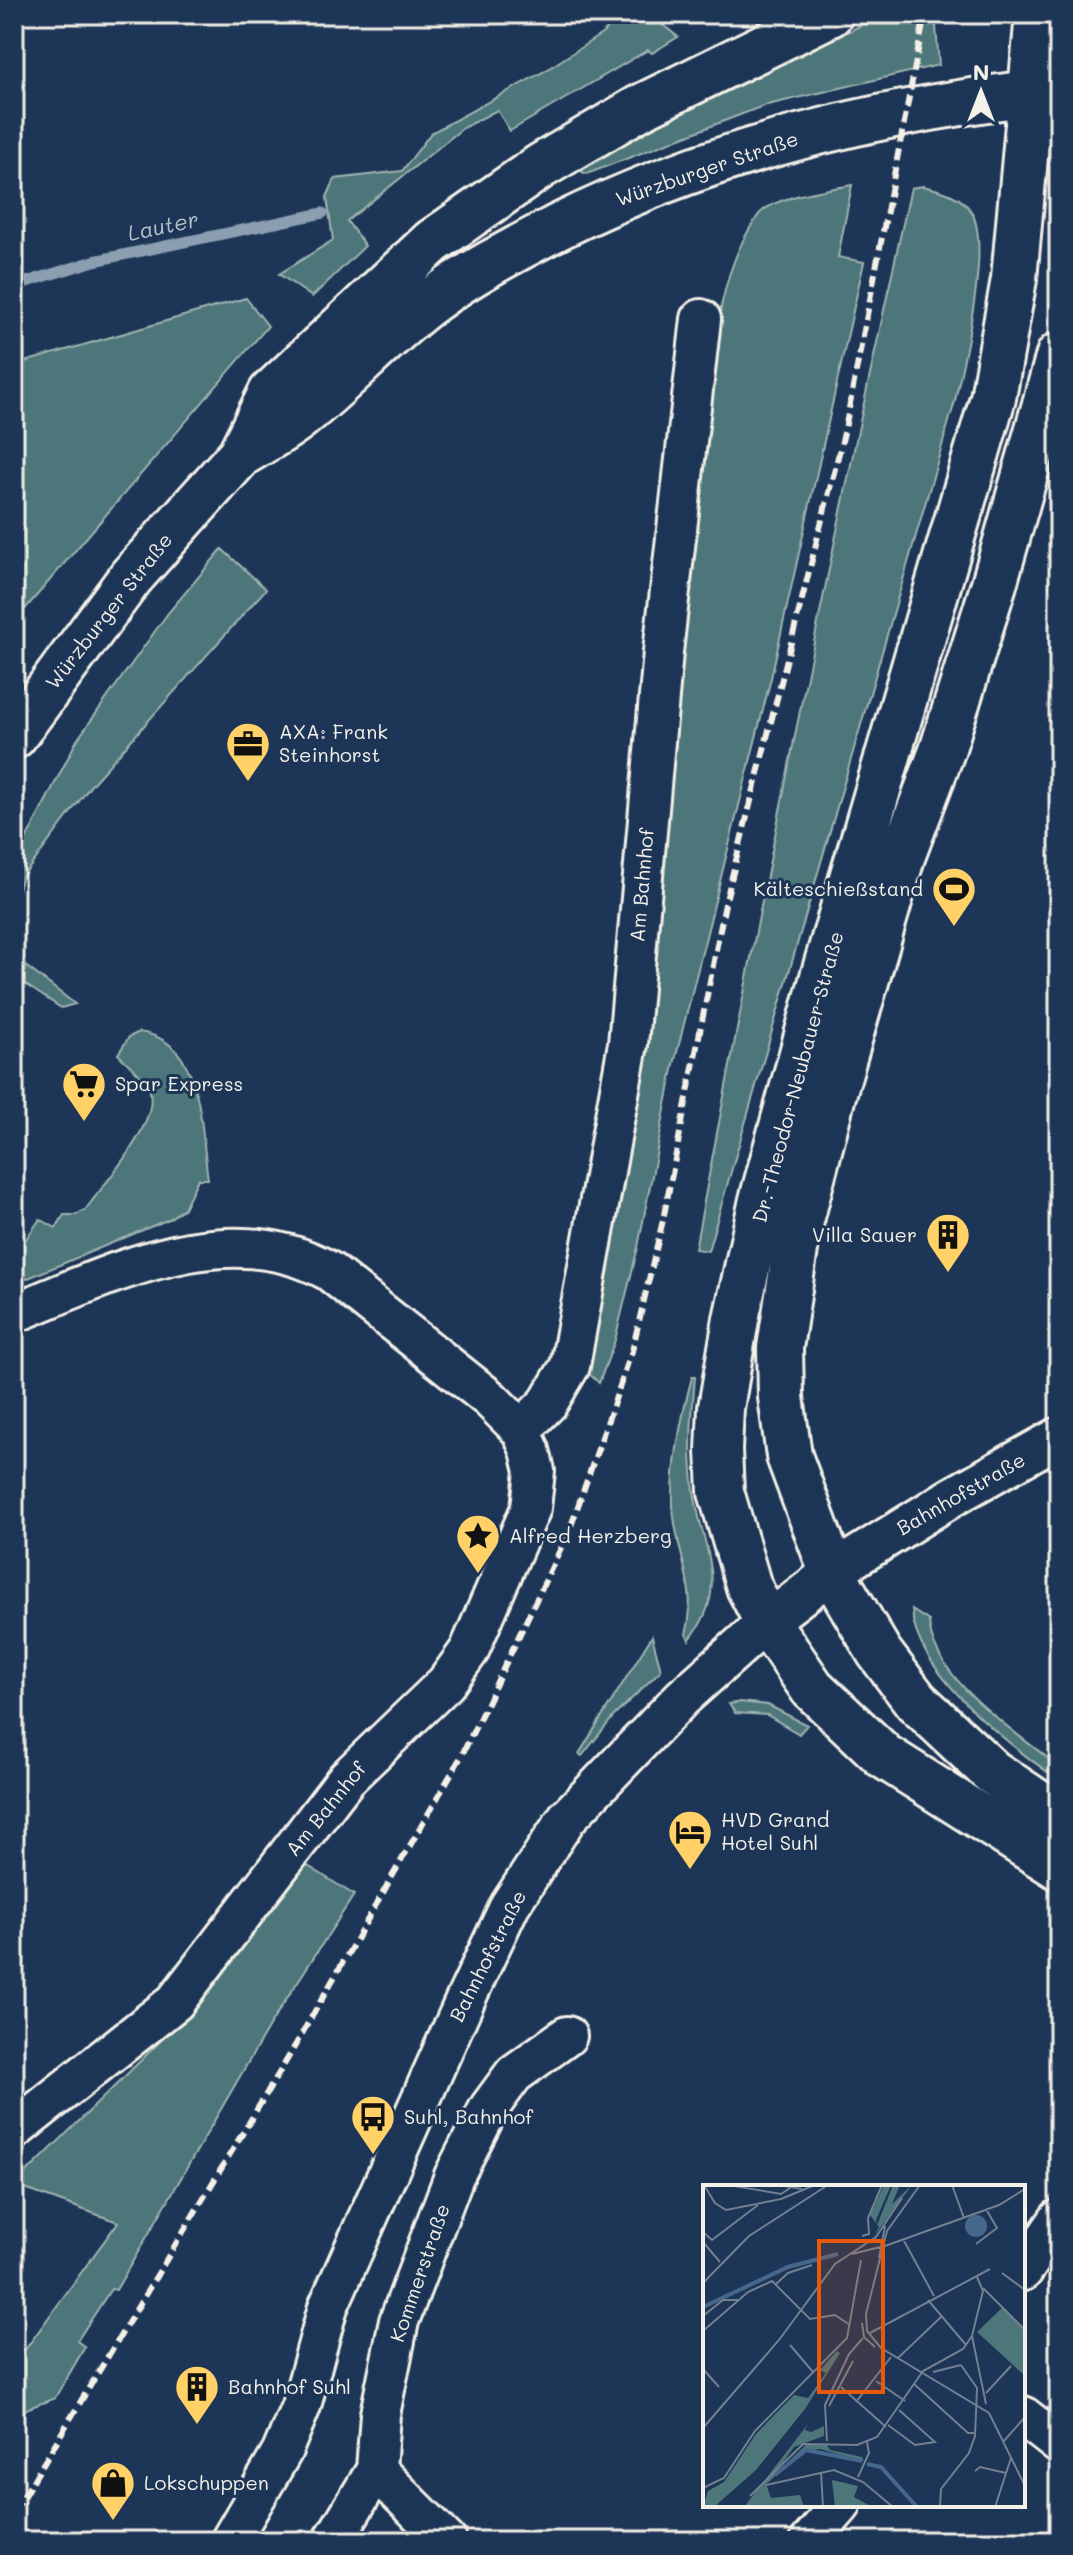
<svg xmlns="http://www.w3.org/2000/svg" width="1073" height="2555" font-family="Mali,sans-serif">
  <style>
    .green { fill: #4d767a; stroke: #a0b4b1; stroke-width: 2 }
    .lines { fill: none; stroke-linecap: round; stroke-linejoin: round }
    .stream { stroke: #8b9fb1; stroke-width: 11 }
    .minor-casing { stroke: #f4f1e8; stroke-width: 44 }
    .major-casing { stroke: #f4f1e8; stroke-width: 50 }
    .minor { stroke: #1d3557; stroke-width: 38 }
    .major { stroke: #1d3557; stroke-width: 44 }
    .rail { stroke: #f4f1e8; stroke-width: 6; stroke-dasharray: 12 6; stroke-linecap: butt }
    .labels { text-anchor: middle; stroke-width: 6; stroke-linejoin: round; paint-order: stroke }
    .street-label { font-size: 20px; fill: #f4f1e8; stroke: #1d3557 }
    .poi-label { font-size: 20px; fill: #f4f1e8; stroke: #1d3557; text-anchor: start }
    .water-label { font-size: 22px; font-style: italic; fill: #b7c1c8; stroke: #1d3557 }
    .inset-river { fill: none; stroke: #45688c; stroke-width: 4 }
    .inset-road { fill: none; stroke: #738091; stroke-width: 2 }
    .view { fill: #e8590c; fill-opacity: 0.15; stroke: #e8590c; stroke-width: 4 }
    .inset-edge { fill: none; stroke: #f4f1e8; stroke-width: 4 }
  </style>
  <rect width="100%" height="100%" fill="#1d3557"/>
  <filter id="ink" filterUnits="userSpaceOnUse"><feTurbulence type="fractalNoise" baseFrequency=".0125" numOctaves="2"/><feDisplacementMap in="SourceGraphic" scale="16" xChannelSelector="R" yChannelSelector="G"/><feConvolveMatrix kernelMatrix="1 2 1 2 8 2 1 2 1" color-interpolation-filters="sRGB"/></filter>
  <g filter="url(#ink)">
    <path class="green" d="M 623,14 L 649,14 L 678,37 L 652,53 L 648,50 L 510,131 L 497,110 L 463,128 L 347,221 L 365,246 L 312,297 L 279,274 L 333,240 L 327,197 L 335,179 L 402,171 L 431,133 L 545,71 L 603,33 Z
      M 886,14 L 935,14 L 939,65 L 763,106 L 587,174 L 582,172 L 584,167 L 677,110 Z
      M 852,185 L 838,257 L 864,262 L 771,678 L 674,1064 L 638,1247 L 615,1340 L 599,1383 L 585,1370 C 657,1076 660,765 703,465 C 715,384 708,287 757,217 C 771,196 827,190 852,185 Z
      M 923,186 C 940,190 961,195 971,211 C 992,244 963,362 955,401 L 708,1251 L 695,1249 C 762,894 832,540 911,188 Z
      M 246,298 L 268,326 L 14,622 L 14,365 Z
      M 222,549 L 266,589 L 92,784 L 21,879 L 14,903 L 14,863 L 77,740 L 168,613 Z
      M 14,957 L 75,1004 L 61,1008 L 14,977 Z
      M 139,1032 C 205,1040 200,1128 208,1179 L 198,1179 L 184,1208 L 169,1219 L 14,1284 L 14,1256 L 40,1219 L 56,1228 L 64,1215 L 76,1215 L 86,1209 C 106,1181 164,1119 148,1086 C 142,1074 127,1064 118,1054 L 129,1037 Z
      M 692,1377 L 695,1377 C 692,1413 689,1447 693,1482 C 698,1545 735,1584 689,1640 L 686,1634 C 699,1589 675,1551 673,1506 C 672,1463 681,1418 692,1377 Z
      M 912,1610 L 929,1621 C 932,1679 1016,1732 1059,1767 L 1059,1780 C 1011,1747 914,1671 912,1610 Z
      M 652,1636 L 661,1670 L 614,1716 L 582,1756 L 579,1754 Z
      M 741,1702 L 768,1705 L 807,1725 L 799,1734 L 767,1715 L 735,1713 L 729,1704 Z
      M 305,1864 L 354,1895 L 271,2023 L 116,2290 L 111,2289 L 77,2341 L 85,2347 L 55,2398 L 26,2409 L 14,2429 L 14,2365 L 118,2222 L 14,2185 L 185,2017 Z"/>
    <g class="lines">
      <path class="stream" d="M 14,286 L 94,261 L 323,213"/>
      <g class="minor-casing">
        <path id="minor" d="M 14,1313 C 112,1274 227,1214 329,1271 L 490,1399 L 521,1430 L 530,1450 L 535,1471 L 531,1508 L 469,1651 L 446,1683 L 347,1778 L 175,2002 L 14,2130
          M 521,1430 L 548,1403 L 570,1366 L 628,1044 L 663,652 L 701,319
          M 1023,2271 L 1059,2219
          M 1023,2416 L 1059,2444
          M 376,2470 L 447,2541
          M 230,2541 L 282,2452 L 301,2406 L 328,2307 L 467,1996 L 510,1905 L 567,1818 L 682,1698 L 767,1622 L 832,1572 L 952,1497 L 1059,1437
          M 333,2541 L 376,2470 L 380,2414 L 399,2321 L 454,2176 L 489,2108 L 514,2074 L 567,2036
          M 810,2541 L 841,2505"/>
      </g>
      <g class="major-casing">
        <path id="major" d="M 1038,14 L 1014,279 L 993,398 L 823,977 L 762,1200 L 736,1319 L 721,1408 L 719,1450 L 721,1492 L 749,1587 L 767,1622 L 812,1688 L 884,1756 L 1059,1867
          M 1059,355 L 994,584 L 942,751 L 902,857 L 833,1095 L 797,1236 L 780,1348 L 781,1397 L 789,1456 L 832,1572 L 879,1652 L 916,1701 L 992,1772 L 1059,1817
          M 240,455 C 260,442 283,431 301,416 C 347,380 385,335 433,300 C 471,272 516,249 558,227 C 716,149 882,109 1057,90
          M 14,736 L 131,577 L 240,455 L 271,393 L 432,242 L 541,166 L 641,107 L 830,14"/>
      </g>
      <use href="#minor" class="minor"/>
      <use href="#major" class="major"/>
      <path class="rail" d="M 14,2512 L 288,2058 L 462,1755 L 570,1529 L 632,1351 L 663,1220 L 725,904 L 845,429 L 925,14"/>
    </g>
  </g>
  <defs>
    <g id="office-pin" transform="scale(2.3)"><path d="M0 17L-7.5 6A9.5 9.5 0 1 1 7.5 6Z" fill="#ffd166" stroke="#1d3557"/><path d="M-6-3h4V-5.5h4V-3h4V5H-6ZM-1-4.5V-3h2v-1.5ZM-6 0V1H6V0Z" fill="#111"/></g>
    <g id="stadium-pin" transform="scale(2.3)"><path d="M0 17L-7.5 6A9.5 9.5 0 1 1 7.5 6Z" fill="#ffd166" stroke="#1d3557"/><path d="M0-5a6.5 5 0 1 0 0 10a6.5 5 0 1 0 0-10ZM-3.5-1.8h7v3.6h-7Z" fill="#111"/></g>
    <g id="supermarket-pin" transform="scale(2.3)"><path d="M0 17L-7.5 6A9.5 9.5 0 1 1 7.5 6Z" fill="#ffd166" stroke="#1d3557"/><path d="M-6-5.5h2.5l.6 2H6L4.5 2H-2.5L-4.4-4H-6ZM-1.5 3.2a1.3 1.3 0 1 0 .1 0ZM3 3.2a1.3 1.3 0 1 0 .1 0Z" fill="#111"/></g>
    <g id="building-pin" transform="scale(2.3)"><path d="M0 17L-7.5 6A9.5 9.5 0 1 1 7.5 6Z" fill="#ffd166" stroke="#1d3557"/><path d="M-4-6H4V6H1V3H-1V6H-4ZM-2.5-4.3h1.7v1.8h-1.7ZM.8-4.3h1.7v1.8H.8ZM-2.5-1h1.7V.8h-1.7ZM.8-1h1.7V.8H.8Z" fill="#111"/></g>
    <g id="sight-pin" transform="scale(2.3)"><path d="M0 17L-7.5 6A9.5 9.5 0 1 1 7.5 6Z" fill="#ffd166" stroke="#1d3557"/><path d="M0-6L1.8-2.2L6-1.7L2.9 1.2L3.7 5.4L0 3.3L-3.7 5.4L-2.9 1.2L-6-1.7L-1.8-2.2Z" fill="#111"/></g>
    <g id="hotel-pin" transform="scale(2.3)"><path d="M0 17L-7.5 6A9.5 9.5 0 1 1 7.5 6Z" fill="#ffd166" stroke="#1d3557"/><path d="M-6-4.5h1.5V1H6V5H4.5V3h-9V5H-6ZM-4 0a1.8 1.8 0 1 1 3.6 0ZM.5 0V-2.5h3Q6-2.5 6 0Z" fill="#111"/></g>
    <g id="bus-pin" transform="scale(2.3)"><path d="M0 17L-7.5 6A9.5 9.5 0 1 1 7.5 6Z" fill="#ffd166" stroke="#1d3557"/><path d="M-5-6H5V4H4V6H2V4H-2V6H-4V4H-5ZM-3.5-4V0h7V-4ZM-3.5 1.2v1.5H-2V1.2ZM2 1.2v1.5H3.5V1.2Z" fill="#111"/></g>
    <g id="shop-pin" transform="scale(2.3)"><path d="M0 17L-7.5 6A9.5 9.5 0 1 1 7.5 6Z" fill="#ffd166" stroke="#1d3557"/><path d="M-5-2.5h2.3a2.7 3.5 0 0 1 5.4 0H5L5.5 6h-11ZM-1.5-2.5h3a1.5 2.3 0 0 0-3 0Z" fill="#111"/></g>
  </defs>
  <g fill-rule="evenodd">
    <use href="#office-pin" x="248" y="744"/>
    <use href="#stadium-pin" x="954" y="889"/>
    <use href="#supermarket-pin" x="84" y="1084"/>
    <use href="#building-pin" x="948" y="1235"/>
    <use href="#sight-pin" x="478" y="1536"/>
    <use href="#hotel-pin" x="690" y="1832"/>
    <use href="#bus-pin" x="373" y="2117"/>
    <use href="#building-pin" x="197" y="2387"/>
    <use href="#shop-pin" x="113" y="2483"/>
  </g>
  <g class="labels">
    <g class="street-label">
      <text transform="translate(707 169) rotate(-19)" y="7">Würzburger Straße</text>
      <text transform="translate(109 611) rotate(-52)" y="7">Würzburger Straße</text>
      <text transform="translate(642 885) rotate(-85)" y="7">Am Bahnhof</text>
      <text transform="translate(798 1077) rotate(-75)" y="7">Dr.-Theodor-Neubauer-Straße</text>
      <text transform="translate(961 1494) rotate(-30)" y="7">Bahnhofstraße</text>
      <text transform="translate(326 1809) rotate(-51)" y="7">Am Bahnhof</text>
      <text transform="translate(488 1956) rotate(-63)" y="7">Bahnhofstraße</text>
      <text transform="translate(420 2273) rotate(-71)" y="7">Kommerstraße</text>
    </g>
    <g class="poi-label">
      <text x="279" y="739">AXA: Frank<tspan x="279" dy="23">Steinhorst</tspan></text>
      <text x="923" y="896" text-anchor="end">Kälteschießstand</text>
      <text x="115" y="1091">Spar Express</text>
      <text x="917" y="1242" text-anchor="end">Villa Sauer</text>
      <text x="509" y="1543">Alfred Herzberg</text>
      <text x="721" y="1827">HVD Grand<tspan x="721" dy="23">Hotel Suhl</tspan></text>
      <text x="404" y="2124">Suhl, Bahnhof</text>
      <text x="228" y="2394">Bahnhof Suhl</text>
      <text x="144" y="2490">Lokschuppen</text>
    </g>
    <g class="water-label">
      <text transform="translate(163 226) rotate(-12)" y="8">Lauter</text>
    </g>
  </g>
  <g transform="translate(703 2185)">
    <rect width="322" height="322" fill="#1d3557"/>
    <path d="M 181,0 L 188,0 L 173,35 L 174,40 L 190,0 L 197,0 L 189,19 L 209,0 L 171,51 L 176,42 L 167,30 ZM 300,122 L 322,145 L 322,191 L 274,147 ZM 134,166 L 137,168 L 102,224 L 53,285 L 11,322 L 0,322 L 5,306 L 21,297 L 53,249 L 91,210 L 105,213 L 123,188 L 117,185 ZM 105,239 L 102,245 L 108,247 L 121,241 L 121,251 L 91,262 L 72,289 L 103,260 L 123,259 L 127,265 L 159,272 L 161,276 L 117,264 L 102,266 L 63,299 L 68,313 L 97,310 L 101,322 L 41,322 ZM 129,295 L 155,301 L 151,312 L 169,322 L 132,322 Z" fill="#4d767a"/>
    <path d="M262 41a11 11 0 1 1 22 0a11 11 0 1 1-22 0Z" fill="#45688c"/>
    <path class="inset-river" d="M 0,122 L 85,82 L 135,69M 164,279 L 178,282 L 214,322M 72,290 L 103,265 L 159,276"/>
    <path class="inset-road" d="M 1,0 L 12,18 L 23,25 L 78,14 L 112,0M 75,0 L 99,4M 217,0 L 184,46 L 163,129 L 164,146 L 178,163 L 286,228 L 322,301M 249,0 L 261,33M 31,1 L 78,9 L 87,3M 0,47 L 9,55 L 55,20M 159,51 L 166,49 L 165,33 L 179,0M 200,54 L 231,111M 0,57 L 17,77M 273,59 L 294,43 L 283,24M 182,61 L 296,20 L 322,4M 149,69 L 181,61M 176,73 L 182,41M 299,88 L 322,105M 274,92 L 280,106 L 269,151 L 283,219M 0,98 L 46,51 L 125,0M 73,99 L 85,88 L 109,80M 280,103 L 322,145M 225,115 L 263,160M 0,131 L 20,115 L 35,115M 159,138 L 161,152 L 172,162M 0,146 L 45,107 L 69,96 L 107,134 L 132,130 L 147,140M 167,148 L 287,84M 87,160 L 110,187M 195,173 L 238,132M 0,184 L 16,202M 230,187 L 258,180M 173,196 L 202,216M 211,199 L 265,248 L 271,248M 138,202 L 183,242M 283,208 L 308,181M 153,217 L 188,172M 126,221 L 150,176M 185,240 L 212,260 L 232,257 L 196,225M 0,243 L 76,155 L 132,79 L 173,52 L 199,13M 124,256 L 122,220 L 146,169 L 160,153M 300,257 L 322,232M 272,286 L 277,282 L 303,288M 118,287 L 120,322M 155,292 L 166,268 L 164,257M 63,300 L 131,285 L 160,297 L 190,322M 0,303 L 21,293 L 52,246 L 144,153 L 158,75M 47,311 L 100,259 L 154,260 L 174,252 L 220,186 L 260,164 L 269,151M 237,322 L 238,304 L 266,268 L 272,251 L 274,203 L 258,180M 292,322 L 308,273"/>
    <path class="view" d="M 116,56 L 180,56 L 180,207 L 116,207 Z"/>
    <rect width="322" height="322" class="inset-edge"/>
  </g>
  <rect width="1073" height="2555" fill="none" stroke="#1d3557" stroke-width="48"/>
  <rect x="24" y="24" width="1025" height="2507" fill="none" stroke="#f4f1e8" stroke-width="3" filter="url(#ink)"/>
  <g transform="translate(981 92)" stroke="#1d3557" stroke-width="6" paint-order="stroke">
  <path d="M0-6L14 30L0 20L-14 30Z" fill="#f4f1e8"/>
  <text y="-12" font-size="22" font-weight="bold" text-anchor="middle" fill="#f4f1e8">N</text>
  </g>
</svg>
